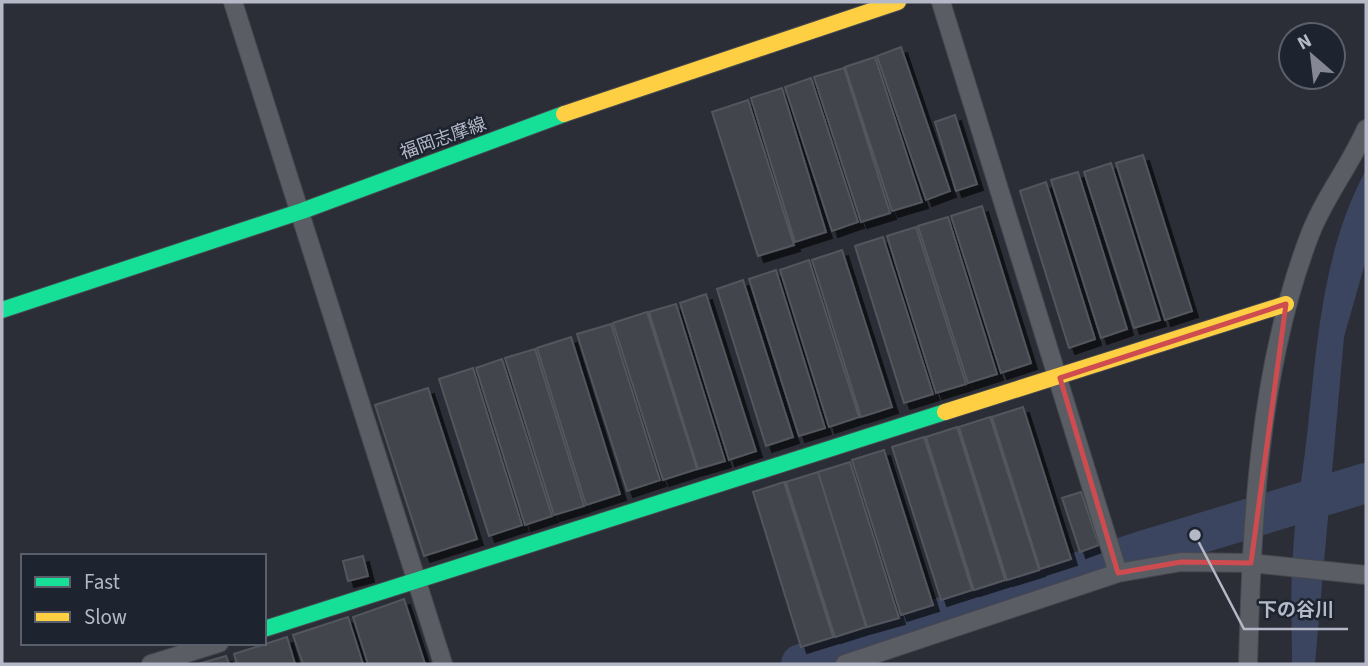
<svg xmlns="http://www.w3.org/2000/svg" width="1368" height="666" font-family="'Source Sans 3','Noto Sans JP',sans-serif">
  <style>
    .water { fill: #3b455f }
    .lines { fill: none; stroke-linecap: round; stroke-linejoin: round }
    .river { stroke: #3b455f; stroke-width: 40 }
    .building { fill: #42444b; stroke: #52565d; stroke-width: 2; filter: url(#shadow) }
    .street-casing { stroke: #46494f; stroke-width: 20 }
    .fast-casing { stroke: #46494f; stroke-width: 18 }
    .slow-casing { stroke: #46494f; stroke-width: 18 }
    .street { stroke: #5a5d64; stroke-width: 18 }
    .fast { stroke: #16e098; stroke-width: 16 }
    .slow { stroke: #ffcf43; stroke-width: 16 }
    .marked { fill: none; stroke: #ce4c50; stroke-width: 5; stroke-linejoin: round }
    .labels { text-anchor: middle; stroke-width: 5; stroke-linejoin: round; paint-order: stroke }
    .street-label { font-size: 18px; fill: #b5b9c7; stroke: #1e2330 }
    .leader { fill: none; stroke: #b5b9c7; stroke-width: 2.5 }
    .callout-dot { fill: #b5b9c7; stroke: #1e2330; stroke-width: 2.5 }
    .callout-label { font-size: 19px; text-anchor: middle; font-weight: bold; fill: #b5b9c7; stroke: #1e2330; stroke-width: 5; stroke-linejoin: round; paint-order: stroke }
  </style>
  <defs>
    <filter id="shadow"><feDropShadow dx="6" dy="6" stdDeviation="0" flood-color="#0009"/></filter>
  </defs>
  <rect width="100%" height="100%" fill="#2b2e36"/>
  <path class="water" d="M 1366,170 L 1366,260 L 1344,337 L 1315,664 L 1292,664 C 1292,627 1290,589 1293,552 C 1295,513 1303,474 1307,435 C 1317,346 1322,250 1366,170 Z"/>
  <g class="lines">
    <path class="river" d="M 801,664 L 1139,552 L 1366,483"/>
  </g>
  <path class="building" d="M 901,47 L 950,191 L 926,200 L 877,56 Z
    M 875,57 L 922,202 L 892,211 L 845,67 Z
    M 844,68 L 890,213 L 861,222 L 814,77 Z
    M 811,78 L 858,222 L 832,231 L 785,87 Z
    M 782,88 L 826,232 L 795,242 L 751,98 Z
    M 748,100 L 794,245 L 758,256 L 712,112 Z
    M 955,115 L 977,184 L 956,191 L 935,122 Z
    M 1143,155 L 1192,311 L 1165,320 L 1116,163 Z
    M 1111,163 L 1160,320 L 1134,328 L 1084,172 Z
    M 1078,172 L 1127,329 L 1101,338 L 1051,180 Z
    M 1046,182 L 1095,339 L 1069,348 L 1020,191 Z
    M 982,206 L 1031,363 L 1001,373 L 951,216 Z
    M 948,217 L 997,374 L 968,383 L 918,226 Z
    M 916,227 L 966,384 L 936,393 L 887,236 Z
    M 883,237 L 933,394 L 904,403 L 855,246 Z
    M 842,250 L 892,407 L 861,417 L 812,260 Z
    M 809,260 L 859,417 L 829,427 L 780,270 Z
    M 776,270 L 825,428 L 799,436 L 749,279 Z
    M 743,280 L 793,437 L 766,446 L 717,289 Z
    M 706,294 L 756,451 L 729,460 L 680,303 Z
    M 676,304 L 725,461 L 698,469 L 649,312 Z
    M 647,312 L 697,469 L 663,480 L 613,323 Z
    M 611,324 L 660,480 L 627,491 L 577,334 Z
    M 571,337 L 620,494 L 586,505 L 537,348 Z
    M 535,349 L 584,506 L 554,515 L 505,358 Z
    M 502,359 L 552,516 L 525,525 L 476,368 Z
    M 473,368 L 522,525 L 489,536 L 439,379 Z
    M 428,388 L 477,539 L 424,556 L 375,405 Z
    M 1023,407 L 1071,559 L 1040,569 L 992,417 Z
    M 990,417 L 1039,570 L 1007,580 L 959,427 Z
    M 957,427 L 1005,580 L 974,590 L 926,437 Z
    M 924,437 L 972,590 L 941,600 L 892,447 Z
    M 884,450 L 933,605 L 901,615 L 852,460 Z
    M 850,462 L 899,618 L 867,627 L 818,472 Z
    M 818,472 L 866,627 L 835,637 L 786,482 Z
    M 784,482 L 833,637 L 801,647 L 753,492 Z
    M 1081,492 L 1099,545 L 1080,552 L 1062,498 Z
    M 363,556 L 368,576 L 348,581 L 343,561 Z
    M 404,599 L 425,664 L 368,664 L 353,617 Z
    M 348,617 L 363,664 L 303,664 L 293,635 Z
    M 287,637 L 295,664 L 237,664 L 234,654 Z
    M 226,656 L 229,664 L 198,664 Z"/>
  <g class="lines">
    <g class="street-casing">
      <path id="street" d="M 233,2 L 443,664
        M 941,2 L 1118,573
        M 151,664 L 219,643
        M 845,664 L 1118,573 L 1181,562 L 1251,563 L 1366,575
        M 1248,664 C 1252,522 1258,372 1309,237 C 1323,199 1350,166 1366,129"/>
    </g>
    <g class="fast-casing">
      <path id="fast" d="M 2,310 L 302,211 L 564,114
        M 264,629 L 945,412"/>
    </g>
    <g class="slow-casing">
      <path id="slow" d="M 564,114 L 898,2
        M 945,412 L 1286,304"/>
    </g>
    <use href="#street" class="street"/>
    <use href="#fast" class="fast"/>
    <use href="#slow" class="slow"/>
  </g>
  <path class="marked" d="M 1286,304 L 1251,563 L 1181,562 L 1118,573 L 1060,378 Z"/>
  <g class="labels">
    <g class="street-label">
      <text transform="translate(443 138) rotate(-20)" y="6">福岡志摩線</text>
    </g>
  </g>
  <path class="leader" d="M1195 535L1244 629H1348"/>
  <circle class="callout-dot" cx="1195" cy="535" r="7"/>
  <g class="callout-label">
    <text x="1296" y="616">下の谷川</text>
  </g>
  <rect width="1368" height="666" fill="none" stroke="#b5b9c7" stroke-width="7"/>
  <rect x="21" y="554" width="245" height="91" fill="#1e2330" stroke="#5a5f6c" stroke-width="2"/>
  <rect x="35" y="577" width="35" height="10" fill="#16e098" stroke="#5a5f6c" stroke-width="2"/>
  <text x="84" y="589" font-size="21" fill="#b5b9c7">Fast</text>
  <rect x="35" y="612" width="35" height="10" fill="#ffcf43" stroke="#5a5f6c" stroke-width="2"/>
  <text x="84" y="624" font-size="21" fill="#b5b9c7">Slow</text>
  <g transform="translate(1312 56) rotate(332)"><circle r="33" fill="#1e2330" stroke="#5a5f6c" stroke-width="2"/>
  <path d="M0-5L12 26L0 18L-12 26Z" fill="#858894"/>
  <text y="-10" font-size="19" font-weight="bold" text-anchor="middle" fill="#b5b9c7">N</text>
  </g>
</svg>
